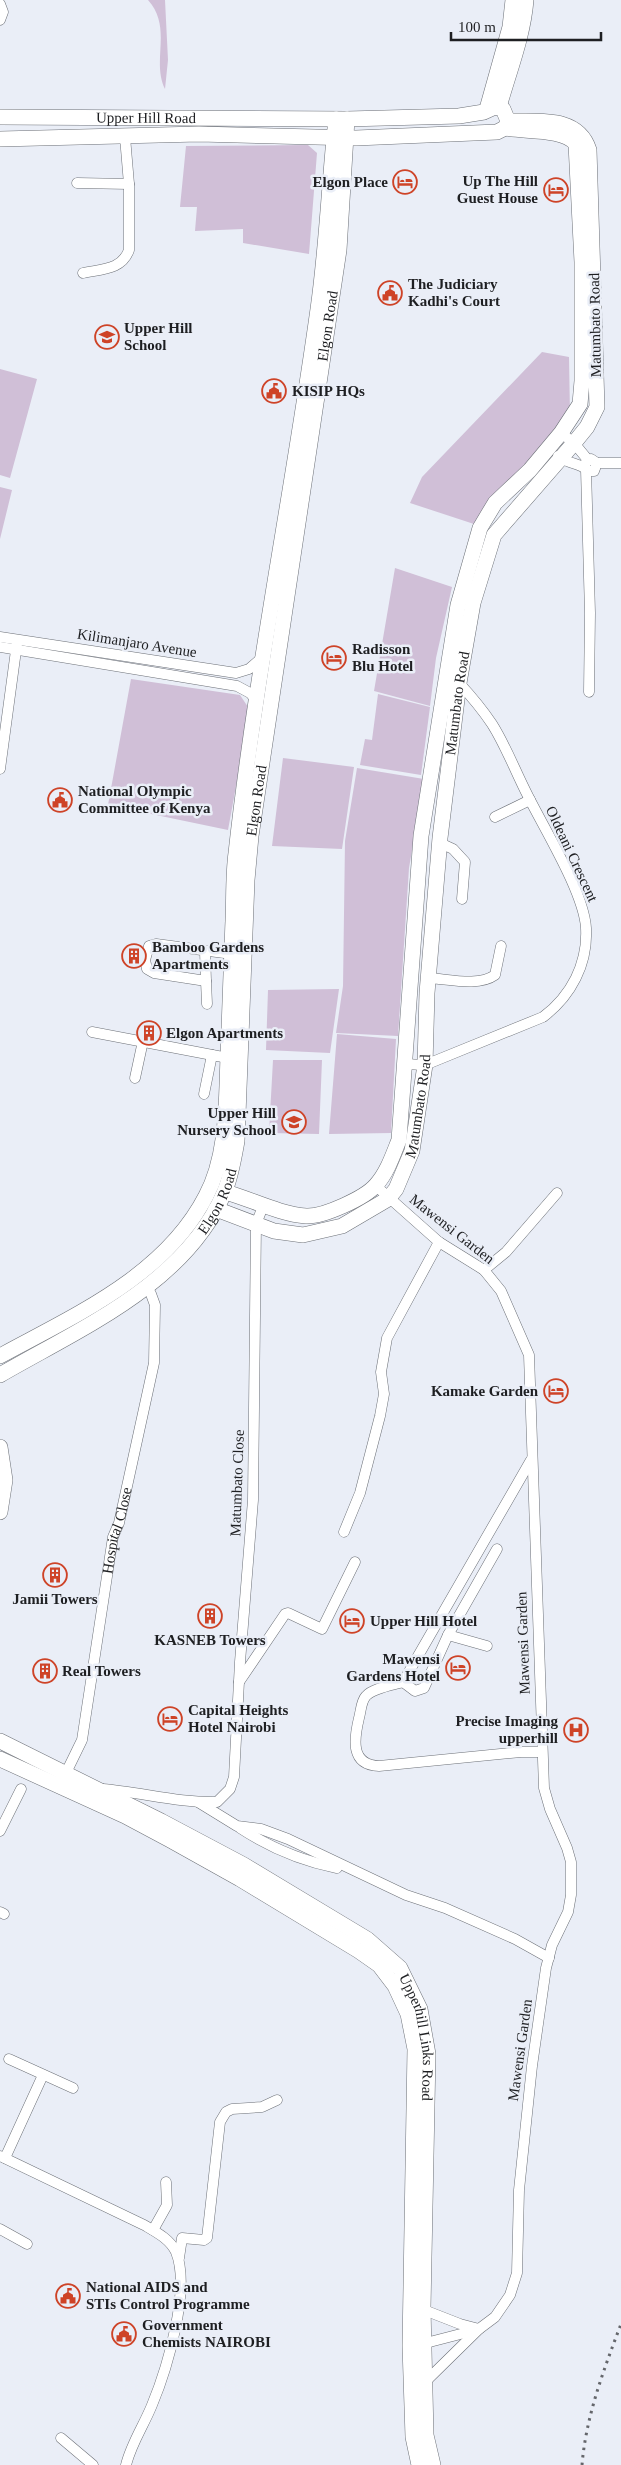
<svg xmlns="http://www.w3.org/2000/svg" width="621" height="2465" font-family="Georgia,serif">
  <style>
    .green { fill: #d0bfd7 }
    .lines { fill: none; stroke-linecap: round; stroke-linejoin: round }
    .street-casing { stroke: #6c7077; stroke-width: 11 }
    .secondary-casing { stroke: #6c7077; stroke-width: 16 }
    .street { stroke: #fff; stroke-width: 10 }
    .secondary { stroke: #fff; stroke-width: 15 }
    .rail { stroke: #64666b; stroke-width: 3; stroke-dasharray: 2.5 5; stroke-linecap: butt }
    .labels { text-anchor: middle; stroke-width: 5; stroke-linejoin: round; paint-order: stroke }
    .street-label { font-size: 15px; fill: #1e1f22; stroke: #eaeef7 }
    .poi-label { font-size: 15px; font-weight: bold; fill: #1e1f22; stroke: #eaeef7; text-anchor: start }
  </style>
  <rect width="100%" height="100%" fill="#eaeef7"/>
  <path class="green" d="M 148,0 L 165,0 L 168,60 L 165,89 C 151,61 173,28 148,0 Z
    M 308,145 L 317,153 L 309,254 L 243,243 L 243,229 L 195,231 L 197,207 L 180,207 L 186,146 Z
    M 542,352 L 569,357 L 570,415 L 477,525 L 410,503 L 422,477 Z
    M 0,369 L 37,379 L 10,478 L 0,475 Z
    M 0,487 L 12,490 L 0,539 Z
    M 395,568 L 452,587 L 436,658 L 430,706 L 374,691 Z
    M 131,679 L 240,695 L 250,710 L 228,830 L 108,805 Z
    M 378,694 L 430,707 L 421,775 L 360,765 L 365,739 L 372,740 Z
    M 283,758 L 354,767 L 342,849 L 272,846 Z
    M 357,768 L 424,779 L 409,868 L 398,1036 L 336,1033 L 343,986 L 345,841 Z
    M 339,989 L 330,1053 L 266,1050 L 268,990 Z
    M 337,1034 L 396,1039 L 391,1133 L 329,1134 Z
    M 273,1060 L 322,1060 L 319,1134 L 269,1133 Z"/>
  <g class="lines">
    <g class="street-casing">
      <g id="street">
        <path d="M 0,4 L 3,12 L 0,20"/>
        <path d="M 77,183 L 129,184"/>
        <path d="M 83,273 C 101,269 122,270 129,250 L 129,184 L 125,137"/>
        <path d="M 561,433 L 574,443 L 588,460"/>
        <path d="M 558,456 C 567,464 581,463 588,471 L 594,471 L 597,463"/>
        <path d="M 585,467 L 586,462 L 591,459 L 597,463 L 621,463"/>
        <path d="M 586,469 L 590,613 L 589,692"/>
        <path d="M 0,637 L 236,673 L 249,669 L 264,656"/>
        <path d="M 0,647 L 237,686 L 250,693 L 257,701"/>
        <path d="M 0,769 L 17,643"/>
        <path d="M 495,817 L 530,800"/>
        <path d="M 440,843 L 453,849 L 465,862 L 462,899"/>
        <path d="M 205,952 L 206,981 L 154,973 L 147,969 L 145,960 L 149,946 L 156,944 L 232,954"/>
        <path d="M 428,978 C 449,979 478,987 495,975 L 501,946"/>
        <path d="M 206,981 L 207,1004"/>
        <path d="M 92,1032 L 228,1058"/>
        <path d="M 404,1064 L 425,1065 L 543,1017 C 571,996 588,964 586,928 C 584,893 545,830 528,796 C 516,773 506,746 492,724 C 482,709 471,696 459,683"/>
        <path d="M 135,1078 L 143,1041"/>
        <path d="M 204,1094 L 212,1055"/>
        <path d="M 376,1186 L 439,1242 L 484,1270 L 501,1291 L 529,1355 L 544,1788 L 550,1809 L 567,1848 L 571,1862 L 571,1895 L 568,1912 L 552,1945 L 546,1968 L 532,2066 L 519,2190 L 517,2273 L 510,2295 L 495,2317 L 479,2329 L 425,2382"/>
        <path d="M 484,1270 L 506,1252 L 557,1193"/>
        <path d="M 344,1532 L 360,1493 L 380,1416 L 384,1394 L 381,1372 L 387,1338 L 439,1242"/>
        <path d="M 448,1635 L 487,1646"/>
        <path d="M 239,1682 L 285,1614 L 288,1613 L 322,1629 L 355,1562"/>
        <path d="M 403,1682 C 393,1685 373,1688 366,1696 C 361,1701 361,1711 359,1718 C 354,1739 350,1765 379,1766 L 521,1752 L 542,1752"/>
        <path d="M 403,1682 L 531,1460"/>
        <path d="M 403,1682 L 415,1691 L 424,1688 L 448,1635 L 497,1549"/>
        <path id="s1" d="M 63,1779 L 82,1740 L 113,1537 L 119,1523 L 154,1363 L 155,1305 L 151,1294 L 146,1286"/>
        <path d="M 102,1789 C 141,1792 178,1803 217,1802 L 230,1789 L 234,1777 L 240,1662 L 253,1500 L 256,1224 L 264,1204"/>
        <path d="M 198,1802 L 237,1826 L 261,1829 L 288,1839 L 406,1895 L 445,1908 L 515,1939 L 549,1958"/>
        <path d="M 240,1828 C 269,1847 302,1861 337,1868"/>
        <path d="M 0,1831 L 21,1789"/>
        <path d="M 0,1912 L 4,1914"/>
        <path d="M 9,2059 L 73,2088"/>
        <path d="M 0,2156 L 144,2225 C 156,2232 170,2239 176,2252 C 191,2289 167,2369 152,2405 C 144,2425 131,2444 126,2465"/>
        <path d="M 5,2158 L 43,2075"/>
        <path d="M 0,2229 L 27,2244"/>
        <path d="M 153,2230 L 167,2205 L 166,2182"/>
        <path d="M 179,2258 L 182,2238 L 204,2240 L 207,2238 L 220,2122 L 226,2112 L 232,2109 L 262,2107 L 277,2100"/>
        <path d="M 419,2308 L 460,2324 L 479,2329"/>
        <path d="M 418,2345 L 476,2330"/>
        <path d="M 61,2438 L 93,2465"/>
      </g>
    </g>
    <g class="secondary-casing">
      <g id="secondary">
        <path d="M 499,107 C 509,71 523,37 526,0"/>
        <path d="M 487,109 L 510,27 L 513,0"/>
        <path id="s2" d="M 0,117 L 347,119 L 459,116 L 484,112 L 495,107 L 503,109 L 508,121 L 505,128 L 497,132 L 356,138 L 199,134 L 0,139"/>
        <path d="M 225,1192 C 251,1199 279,1214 306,1216 C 323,1217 365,1198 376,1185 C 387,1173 393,1155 399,1140 L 421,836 L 458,605 L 480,528 L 495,503 L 530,470 L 561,433 L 580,404 L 582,381 L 582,262 L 576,144 C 564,128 524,132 505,128"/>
        <path id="s3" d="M 216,1209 L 274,1231 L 303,1235 L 342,1226 L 388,1199 L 396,1189 L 412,1151 L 425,1065 L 427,993 L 440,838 L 459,683 L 473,603 L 494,535 L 574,443 L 587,427 L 597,407 L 589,150 C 578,115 538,122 508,121"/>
        <path d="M 0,1356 C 75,1315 165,1276 206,1196 C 228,1155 226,1102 228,1057 C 230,1011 231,966 233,921 C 234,898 233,875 236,853 C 256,671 293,490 318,309 C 327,246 329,183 336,119"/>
        <path id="s4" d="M 0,1375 C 81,1328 185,1284 224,1193 C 231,1177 234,1158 237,1141 L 247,880 L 251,836 L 339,250 L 347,119"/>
        <path d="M 0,1447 L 5,1480 L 0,1512"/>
        <path id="s5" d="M 0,1741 L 161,1821 L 244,1865 L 367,1939 L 400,1968 L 420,2009 L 428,2054 L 423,2308 L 426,2435 L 433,2465"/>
        <path d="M 0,1759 L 125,1816 L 170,1840 L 240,1879 L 359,1951 L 379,1965 L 395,1986 L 408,2014 L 415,2049 L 410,2346 L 413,2437 L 419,2465"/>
      </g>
    </g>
    <use href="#street" class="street"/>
    <use href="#secondary" class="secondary"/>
    <path class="rail" d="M 582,2465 C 586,2416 604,2369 621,2324"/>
  </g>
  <defs>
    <g id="hotel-ring" transform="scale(1.25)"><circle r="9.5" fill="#eaeef7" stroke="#ce4327" stroke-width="1.5"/><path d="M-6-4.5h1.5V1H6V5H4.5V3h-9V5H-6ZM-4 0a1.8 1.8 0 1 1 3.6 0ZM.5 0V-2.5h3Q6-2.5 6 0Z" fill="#ce4327"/></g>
    <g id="civic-ring" transform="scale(1.25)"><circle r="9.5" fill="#eaeef7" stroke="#ce4327" stroke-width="1.5"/><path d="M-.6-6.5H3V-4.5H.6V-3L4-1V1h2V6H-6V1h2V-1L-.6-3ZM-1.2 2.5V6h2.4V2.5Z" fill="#ce4327"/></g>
    <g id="school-ring" transform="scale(1.25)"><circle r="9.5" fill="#eaeef7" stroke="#ce4327" stroke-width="1.5"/><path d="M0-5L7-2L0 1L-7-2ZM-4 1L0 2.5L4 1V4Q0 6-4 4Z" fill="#ce4327"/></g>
    <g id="building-ring" transform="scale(1.25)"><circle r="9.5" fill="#eaeef7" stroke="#ce4327" stroke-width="1.5"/><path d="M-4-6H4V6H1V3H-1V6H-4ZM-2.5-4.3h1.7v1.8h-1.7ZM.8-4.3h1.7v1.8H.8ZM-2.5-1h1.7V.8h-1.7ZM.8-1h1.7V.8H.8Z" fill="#ce4327"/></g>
    <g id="hospital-ring" transform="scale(1.25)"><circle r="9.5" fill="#eaeef7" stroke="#ce4327" stroke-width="1.5"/><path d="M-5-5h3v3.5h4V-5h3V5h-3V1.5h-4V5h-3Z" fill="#ce4327"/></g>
  </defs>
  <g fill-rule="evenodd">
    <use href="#hotel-ring" x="405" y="182"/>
    <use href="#hotel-ring" x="556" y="190"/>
    <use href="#civic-ring" x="390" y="293"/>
    <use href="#school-ring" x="107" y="337"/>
    <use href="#civic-ring" x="274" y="391"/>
    <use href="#hotel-ring" x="334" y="658"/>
    <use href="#civic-ring" x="60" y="800"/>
    <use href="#building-ring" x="134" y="956"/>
    <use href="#building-ring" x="149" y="1033"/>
    <use href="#school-ring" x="294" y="1122"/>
    <use href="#hotel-ring" x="556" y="1391"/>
    <use href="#building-ring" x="55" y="1575"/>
    <use href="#building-ring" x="210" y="1616"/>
    <use href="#hotel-ring" x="352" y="1621"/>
    <use href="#hotel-ring" x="458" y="1668"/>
    <use href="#building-ring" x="45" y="1671"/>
    <use href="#hotel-ring" x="170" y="1719"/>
    <use href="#hospital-ring" x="576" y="1730"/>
    <use href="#civic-ring" x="68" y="2296"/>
    <use href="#civic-ring" x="124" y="2334"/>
  </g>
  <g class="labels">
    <g class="street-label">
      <text dy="5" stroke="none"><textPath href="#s2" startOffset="146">Upper Hill Road</textPath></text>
      <text transform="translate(595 325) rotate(-91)" y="5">Matumbato Road</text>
      <text dy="5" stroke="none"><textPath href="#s4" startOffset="1169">Elgon Road</textPath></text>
      <text transform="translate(137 643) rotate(9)" y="5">Kilimanjaro Avenue</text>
      <text dy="5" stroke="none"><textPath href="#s3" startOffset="689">Matumbato Road</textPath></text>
      <text dy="5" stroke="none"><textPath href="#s4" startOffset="689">Elgon Road</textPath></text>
      <text transform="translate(572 854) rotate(65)" y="5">Oldeani Crescent</text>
      <text dy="5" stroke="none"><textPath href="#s3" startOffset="284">Matumbato Road</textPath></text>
      <text dy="5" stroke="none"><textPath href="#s4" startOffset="284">Elgon Road</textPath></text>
      <text transform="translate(452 1229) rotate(38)" y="5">Mawensi Garden</text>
      <text transform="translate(237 1483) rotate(-88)" y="5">Matumbato Close</text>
      <text dy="5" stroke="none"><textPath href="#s1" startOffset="256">Hospital Close</textPath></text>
      <text transform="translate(523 1643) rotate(-92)" y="5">Mawensi Garden</text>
      <text dy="5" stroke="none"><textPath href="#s5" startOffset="534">Upperhill Links Road</textPath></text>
      <text transform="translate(520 2050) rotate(-82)" y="5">Mawensi Garden</text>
    </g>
    <g class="poi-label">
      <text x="538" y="186" text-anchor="end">Up The Hill<tspan x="538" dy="17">Guest House</tspan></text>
      <text x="388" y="187" text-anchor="end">Elgon Place</text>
      <text x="408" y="289">The Judiciary<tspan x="408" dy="17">Kadhi's Court</tspan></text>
      <text x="124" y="333">Upper Hill<tspan x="124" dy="17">School</tspan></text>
      <text x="292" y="396">KISIP HQs</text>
      <text x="352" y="654">Radisson<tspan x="352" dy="17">Blu Hotel</tspan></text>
      <text x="78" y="796">National Olympic<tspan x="78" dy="17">Committee of Kenya</tspan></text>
      <text x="152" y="952">Bamboo Gardens<tspan x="152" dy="17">Apartments</tspan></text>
      <text x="166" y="1038">Elgon Apartments</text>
      <text x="276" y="1118" text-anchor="end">Upper Hill<tspan x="276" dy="17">Nursery School</tspan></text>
      <text x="538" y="1396" text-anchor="end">Kamake Garden</text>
      <text x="55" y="1604" text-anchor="middle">Jamii Towers</text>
      <text x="370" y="1626">Upper Hill Hotel</text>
      <text x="210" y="1645" text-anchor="middle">KASNEB Towers</text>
      <text x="440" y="1664" text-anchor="end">Mawensi<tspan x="440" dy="17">Gardens Hotel</tspan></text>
      <text x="62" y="1676">Real Towers</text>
      <text x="188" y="1715">Capital Heights<tspan x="188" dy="17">Hotel Nairobi</tspan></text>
      <text x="558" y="1726" text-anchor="end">Precise Imaging<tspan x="558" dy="17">upperhill</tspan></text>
      <text x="86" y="2292">National AIDS and<tspan x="86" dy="17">STIs Control Programme</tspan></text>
      <text x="142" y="2330">Government<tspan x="142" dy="17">Chemists NAIROBI</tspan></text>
    </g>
  </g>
  <path d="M451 32v8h150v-8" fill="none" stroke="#1e1f22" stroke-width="2.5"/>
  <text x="458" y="32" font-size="15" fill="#1e1f22" stroke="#eaeef7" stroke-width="4" paint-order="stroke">100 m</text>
</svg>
